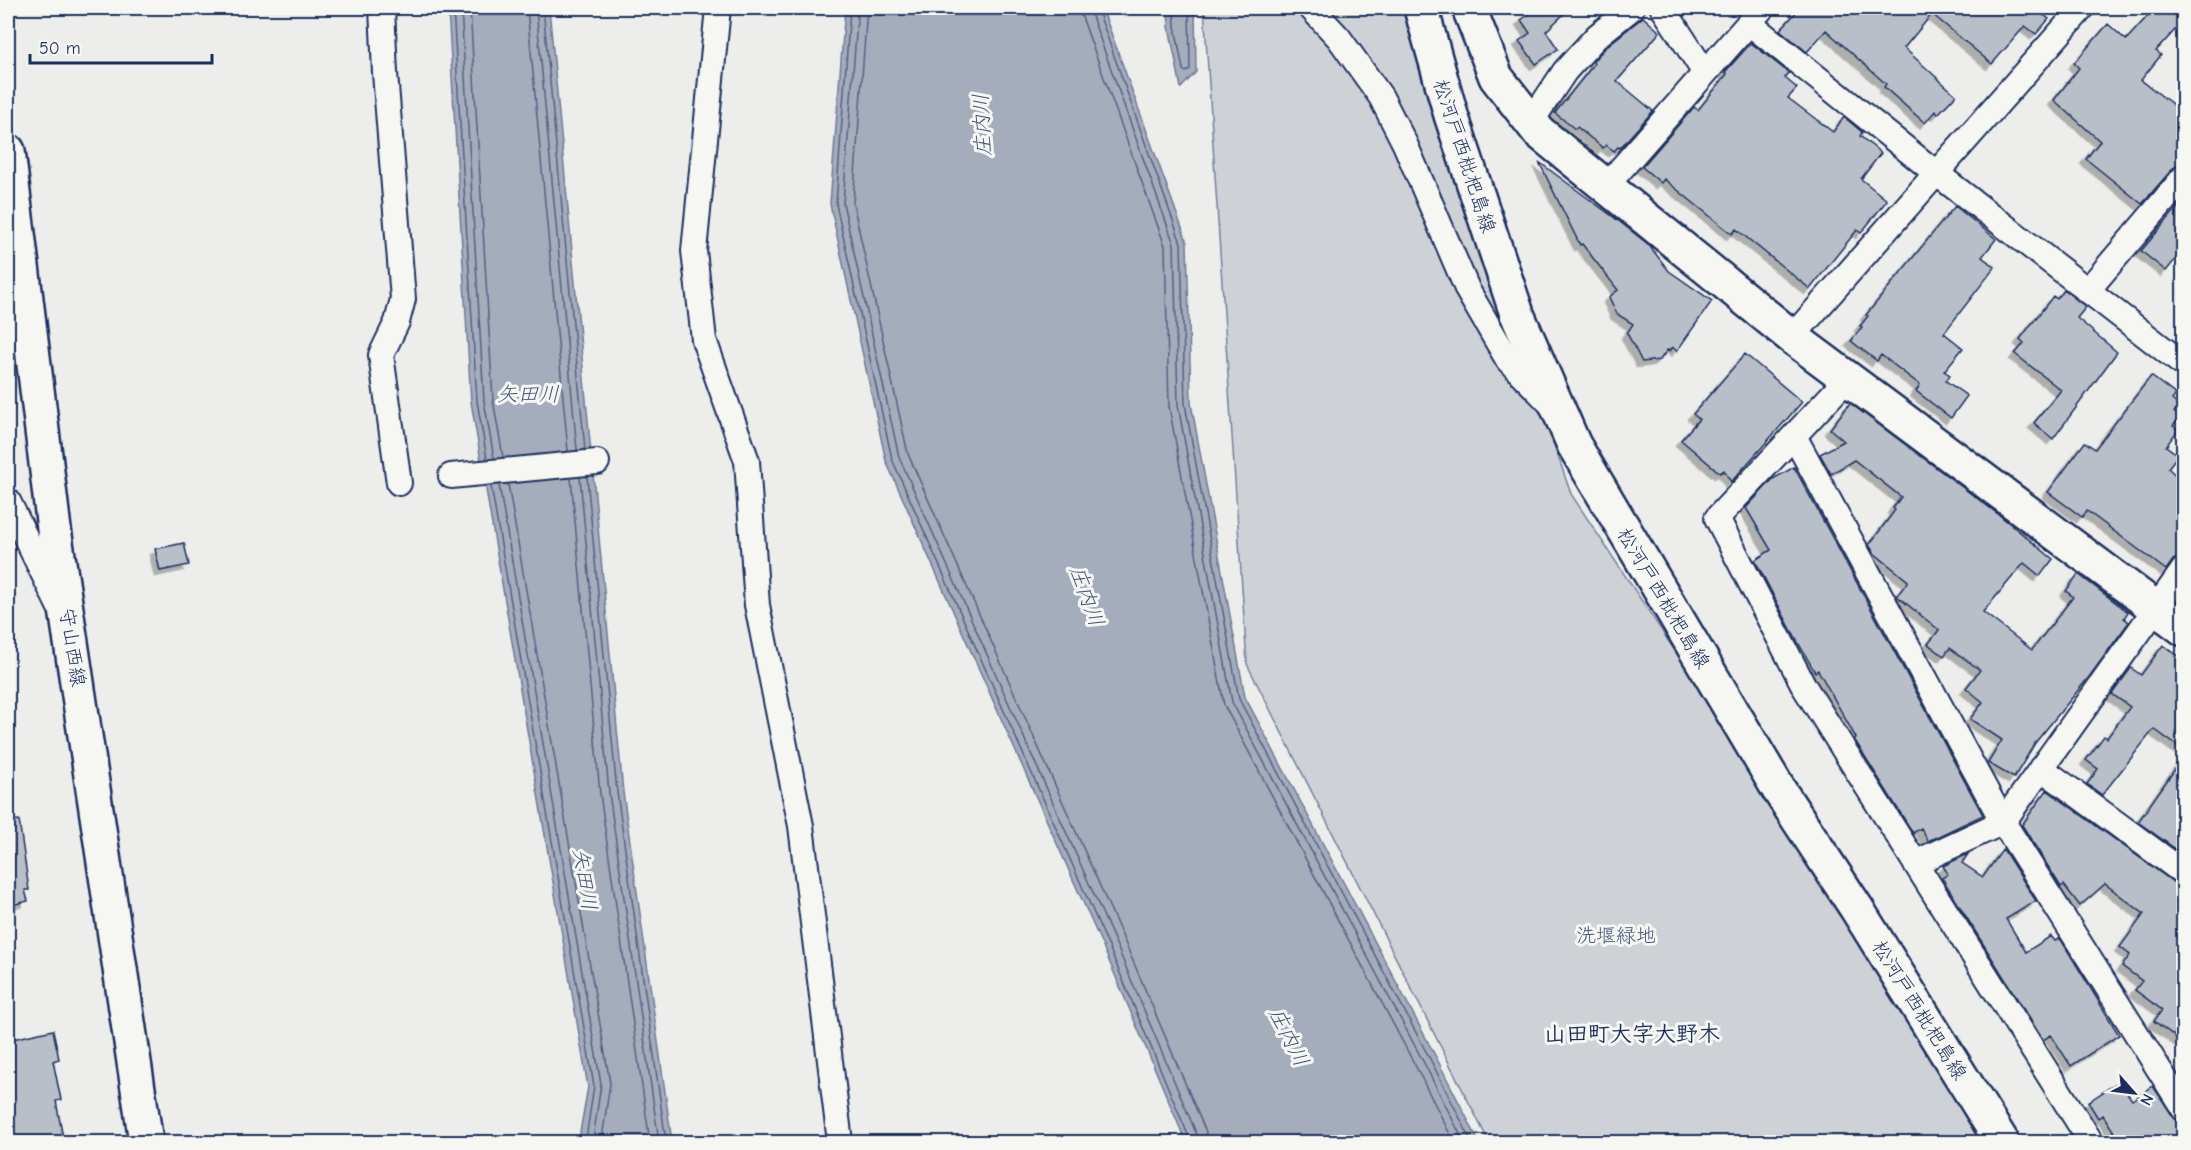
<svg xmlns="http://www.w3.org/2000/svg" width="2191" height="1150" font-family="'Comic Neue','Klee One',sans-serif">
  <style>
    .green { fill: #ced2d7; stroke: #74809a; stroke-width: 1.5 }
    .water { fill: #a5acbc; stroke: #6e7a96; stroke-width: 1.5 }
    .lines { fill: none; stroke-linecap: round; stroke-linejoin: round }
    .shore { stroke: #526184; stroke-width: 1.5 }
    .building { fill: #b9bfc8; stroke: #1b2f5e; stroke-width: 1.5; filter: url(#shadow) }
    .street-casing { stroke: #1b2f5e; stroke-width: 28 }
    .secondary-casing { stroke: #1b2f5e; stroke-width: 38 }
    .street { stroke: #f6f6f2; stroke-width: 24 }
    .secondary { stroke: #f6f6f2; stroke-width: 33 }
    .labels { text-anchor: middle; stroke-width: 6; stroke-linejoin: round; paint-order: stroke }
    .street-label { font-size: 20px; fill: #1b2f5e; stroke: #f6f6f2 }
    .park-label { font-size: 20px; fill: #48587c; stroke: #f6f6f2 }
    .water-label { font-size: 21px; font-style: italic; fill: #44547a; stroke: #f6f6f2 }
    .quarter-label { font-size: 22px; font-weight: bold; fill: #1b2f5e; stroke: #f6f6f2 }
  </style>
  <defs>
    <filter id="shadow"><feDropShadow dx="-5.5" dy="5.5" stdDeviation="0" flood-color="#0004"/></filter>
  </defs>
  <rect width="100%" height="100%" fill="#edeeec"/>
  <filter id="ink" filterUnits="userSpaceOnUse"><feTurbulence type="fractalNoise" baseFrequency=".0167" numOctaves="2"/><feDisplacementMap in="SourceGraphic" scale="12" xChannelSelector="R" yChannelSelector="G"/><feConvolveMatrix kernelMatrix="1 2 1 2 8 2 1 2 1" color-interpolation-filters="sRGB"/></filter>
  <g filter="url(#ink)">
    <path class="green" d="M 1204,8 L 1403,8 L 1571,494 L 1940,1051 L 1993,1142 L 1489,1142 L 1247,664 Z"/>
    <path class="water" d="M 448,8 L 549,8 L 623,792 L 672,1142 L 582,1142 L 580,1132 L 588,1087 L 471,402 Z
      M 845,8 L 1102,8 L 1187,242 L 1191,403 L 1245,697 L 1436,1057 L 1479,1142 L 1186,1142 L 1104,949 L 886,461 L 830,204 Z
      M 1168,8 L 1195,8 L 1196,72 L 1181,88 L 1169,27 Z"/>
    <g class="lines">
      <path class="shore" d="M 453,8 L 477,401 L 487,459
        M 461,8 L 484,401 L 494,458
        M 470,8 L 493,400 L 503,457
        M 527,8 L 568,451
        M 536,8 L 577,450
        M 543,8 L 585,450
        M 850,8 L 836,204 L 892,459 L 1109,947 L 1191,1142
        M 858,8 L 843,203 L 899,457 L 1116,944 L 1197,1135 L 1198,1142
        M 867,8 L 853,203 L 908,454 L 1124,940 L 1206,1132 L 1207,1142
        M 1080,8 L 1082,17 L 1165,246 L 1169,406 L 1224,705 L 1416,1067 L 1454,1142
        M 1089,8 L 1174,244 L 1178,405 L 1232,702 L 1424,1063 L 1464,1142
        M 1097,8 L 1181,243 L 1185,404 L 1239,699 L 1430,1059 L 1472,1142
        M 1174,8 L 1175,26 L 1183,70 L 1186,72 L 1190,69 L 1189,8
        M 580,477 L 609,793 L 659,1142
        M 587,477 L 617,792 L 666,1142
        M 571,478 L 600,794 L 650,1142
        M 508,484 L 610,1083 L 603,1132 L 604,1142
        M 499,485 L 601,1084 L 594,1132 L 595,1142
        M 491,486 L 594,1086 L 587,1132 L 587,1142"/>
    </g>
    <path class="building" d="M 1538,8 L 1570,8 L 1546,31 L 1558,49 L 1536,64 L 1519,41 L 1530,33 L 1521,20 Z
      M 1800,8 L 2041,8 L 2038,11 L 2049,19 L 2036,34 L 2025,26 L 1992,64 L 1932,14 L 1904,48 L 1956,95 L 1938,114 L 1935,111 L 1925,123 L 1884,87 L 1886,84 L 1826,30 L 1807,52 L 1780,30 Z
      M 2155,8 L 2184,8 L 2184,20 L 2156,51 L 2161,55 L 2141,80 L 2184,113 L 2184,163 L 2173,168 L 2142,204 L 2086,159 L 2100,141 L 2054,100 L 2079,68 L 2074,63 L 2108,24 L 2126,40 Z
      M 1643,17 L 1660,32 L 1617,81 L 1653,111 L 1620,148 L 1618,147 L 1614,151 L 1606,145 L 1603,148 L 1577,127 L 1575,129 L 1555,113 L 1594,64 L 1593,61 L 1607,46 Z
      M 1751,43 L 1789,73 L 1785,78 L 1797,88 L 1788,98 L 1833,132 L 1844,117 L 1862,132 L 1860,136 L 1881,153 L 1861,179 L 1887,200 L 1861,233 L 1857,230 L 1810,289 L 1736,229 L 1732,234 L 1664,179 L 1661,183 L 1642,167 L 1694,107 L 1698,110 L 1727,74 L 1725,72 Z
      M 1539,162 L 1620,222 L 1648,244 L 1669,271 L 1712,301 L 1677,351 L 1672,347 L 1669,351 L 1667,350 L 1660,360 L 1642,362 L 1627,333 L 1633,324 L 1617,314 L 1609,297 L 1618,290 L 1582,244 L 1580,245 Z
      M 2184,200 L 2184,249 L 2166,271 L 2141,251 Z
      M 1955,206 L 1996,239 L 1982,257 L 1995,267 L 1944,333 L 1963,348 L 1944,371 L 1950,375 L 1946,381 L 1967,396 L 1951,418 L 1916,391 L 1920,385 L 1881,355 L 1877,361 L 1851,341 L 1862,327 L 1860,326 L 1868,316 L 1866,315 Z
      M 2064,290 L 2086,307 L 2077,318 L 2117,352 L 2053,439 L 2034,423 L 2061,390 L 2015,354 L 2024,343 L 2020,339 L 2053,296 L 2057,299 Z
      M 1745,354 L 1802,402 L 1731,482 L 1724,470 L 1720,473 L 1681,440 L 1699,419 L 1693,414 Z
      M 2151,376 L 2176,395 L 2172,400 L 2179,406 L 2174,412 L 2181,417 L 2173,426 L 2178,430 L 2166,446 L 2178,455 L 2168,468 L 2184,483 L 2184,555 L 2173,560 L 2166,570 L 2087,511 L 2082,517 L 2048,492 L 2085,442 L 2095,449 Z
      M 1850,403 L 1998,514 L 2053,559 L 2040,576 L 2024,563 L 1983,612 L 2032,650 L 2073,597 L 2066,591 L 2078,574 L 2128,612 L 2124,618 L 2129,622 L 2089,677 L 2035,743 L 2014,778 L 1988,763 L 2002,740 L 1970,719 L 1983,702 L 1966,688 L 1980,670 L 1950,648 L 1944,656 L 1928,644 L 1939,630 L 1897,596 L 1908,581 L 1874,553 L 1869,545 L 1895,510 L 1893,508 L 1901,497 L 1854,460 L 1831,474 L 1820,454 L 1844,441 L 1830,429 Z
      M 1794,467 L 1983,815 L 1928,841 L 1921,828 L 1913,833 L 1854,739 L 1856,738 L 1818,670 L 1815,672 L 1795,637 L 1755,560 L 1771,550 L 1746,508 L 1773,479 Z
      M 184,543 L 189,565 L 160,571 L 155,549 Z
      M 2163,645 L 2184,660 L 2184,751 L 2154,729 L 2102,795 L 2087,784 L 2098,769 L 2086,760 L 2104,736 L 2107,738 L 2130,707 L 2112,694 L 2131,668 L 2141,675 Z
      M 2184,756 L 2184,855 L 2138,822 Z
      M 2047,790 L 2176,884 L 2184,887 L 2184,1043 L 2154,1021 L 2162,1010 L 2135,990 L 2142,981 L 2122,966 L 2130,955 L 2120,947 L 2144,914 L 2105,884 L 2080,906 L 2064,885 L 2061,887 L 2022,825 Z
      M 19,820 L 29,890 L 25,890 L 28,901 L 8,906 L 8,821 Z
      M 2003,849 L 2036,901 L 2006,919 L 2026,952 L 2051,936 L 2055,941 L 2060,938 L 2119,1035 L 2071,1066 L 2051,1035 L 2043,1040 L 1942,878 L 1948,874 L 1943,866 L 1968,854 L 1962,863 L 1983,877 Z
      M 53,1030 L 59,1059 L 53,1061 L 61,1100 L 56,1101 L 64,1143 L 8,1143 L 8,1040 Z
      M 2115,1084 L 2119,1090 L 2123,1087 L 2132,1100 L 2153,1086 L 2184,1133 L 2184,1143 L 2121,1143 L 2103,1115 L 2098,1118 L 2088,1102 Z"/>
    <g class="lines">
      <g class="street-casing">
        <path id="street" d="M 382,8 L 385,73 L 403,299 L 397,322 L 381,355 L 399,483
          M 718,8 L 694,251 L 704,340 L 747,461 L 757,605 L 801,826 L 840,1142
          M 1311,8 L 1339,38 L 1381,97 L 1405,144 L 1468,291 L 1508,360 L 1549,402
          M 1663,8 L 1705,73
          M 1749,23 L 1936,173 L 2184,365
          M 1531,122 L 1565,71 L 1597,36 L 1632,8
          M 1606,186 L 1762,8
          M 2087,291 L 2184,177
          M 1792,337 L 2082,8
          M 1848,378 L 1717,518 L 1805,688 L 2091,1142
          M 1794,436 L 2003,822 L 2184,1109
          M 451,476 L 597,462
          M 8,501 L 59,606
          M 2041,768 L 2184,873
          M 1915,863 L 2003,822 L 2184,569"/>
      </g>
      <g class="secondary-casing">
        <path id="secondary" d="M 1421,8 L 1451,115 L 1517,314 L 1574,445 L 1779,790 L 1857,909 L 2002,1142
          M 1469,8 L 1496,77 L 1539,132 L 1792,337 L 2184,629
          M 8,151 L 54,529 L 146,1142"/>
      </g>
      <use href="#street" class="street"/>
      <use href="#secondary" class="secondary"/>
    </g>
  </g>
  <g class="labels">
    <g class="street-label">
      <text transform="translate(1465 156) rotate(72)" y="7">松河戸西枇杷島線</text>
      <text transform="translate(1664 598) rotate(59)" y="7">松河戸西枇杷島線</text>
      <text transform="translate(73 647) rotate(81)" y="7">守山西線</text>
      <text transform="translate(1920 1010) rotate(58)" y="7">松河戸西枇杷島線</text>
    </g>
    <g class="park-label">
      <text x="1616" y="942">洗堰緑地</text>
    </g>
    <g class="water-label">
      <text transform="translate(982 125) rotate(-93)" y="7">庄内川</text>
      <text x="528" y="401">矢田川</text>
      <text transform="translate(1087 596) rotate(70)" y="7">庄内川</text>
      <text transform="translate(585 879) rotate(81)" y="7">矢田川</text>
      <text transform="translate(1289 1037) rotate(63)" y="7">庄内川</text>
    </g>
    <g class="quarter-label">
      <text x="1632" y="1041">山田町大字大野木</text>
    </g>
  </g>
  <rect width="2191" height="1150" fill="none" stroke="#f6f6f2" stroke-width="30"/>
  <rect x="15" y="15" width="2161" height="1120" fill="none" stroke="#1b2f5e" stroke-width="2" filter="url(#ink)"/>
  <g transform="translate(2134 1093) rotate(118)" stroke="#f6f6f2" stroke-width="4.5" paint-order="stroke">
  <path d="M0-4.5L10 22L0 15L-10 22Z" fill="#1b2f5e"/>
  <text y="-9" font-size="16" font-weight="bold" text-anchor="middle" fill="#1b2f5e">N</text>
  </g>
  <path d="M30 54v9h182v-9" fill="none" stroke="#1b2f5e" stroke-width="3"/>
  <text x="39" y="54" font-size="18" fill="#1b2f5e" stroke="#f6f6f2" stroke-width="4.5" paint-order="stroke">50 m</text>
</svg>
